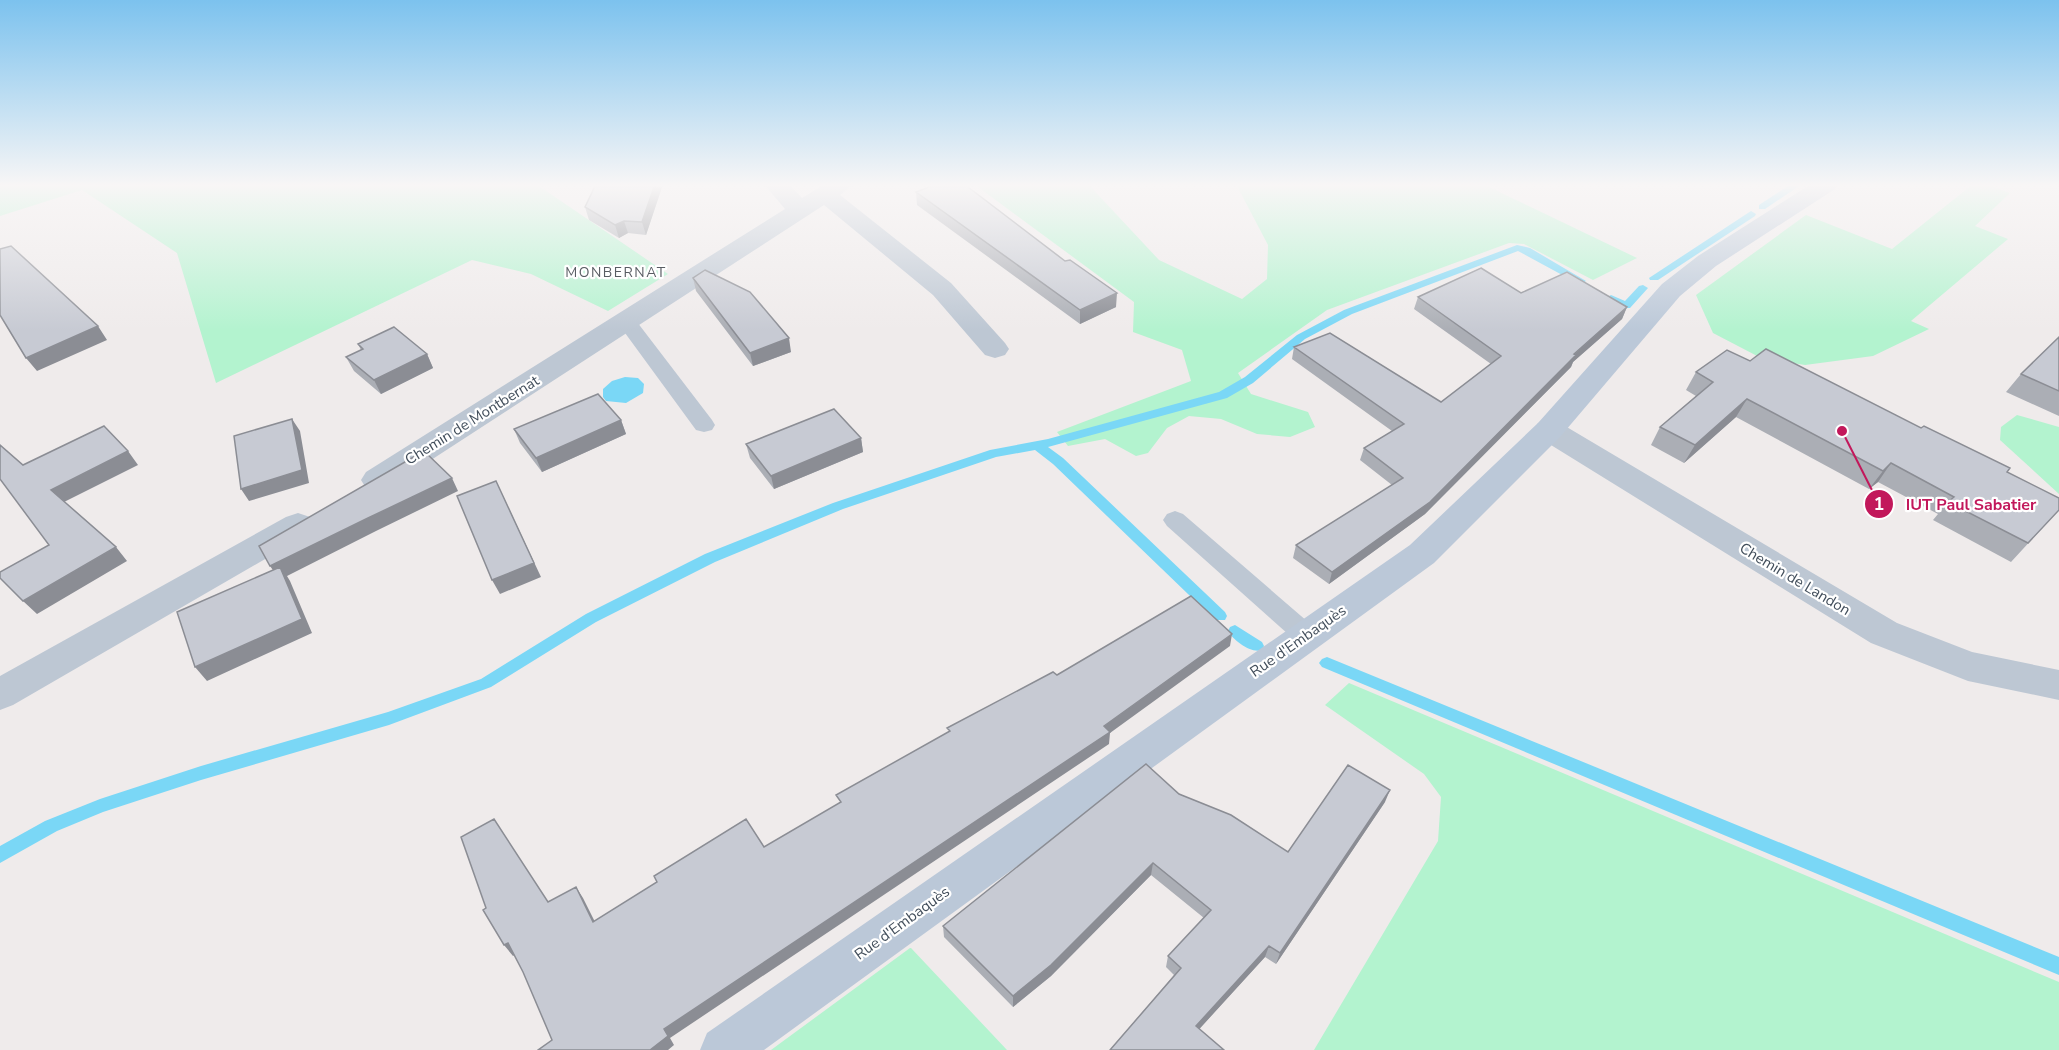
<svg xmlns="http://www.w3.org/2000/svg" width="2059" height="1050" font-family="'Nunito Sans',sans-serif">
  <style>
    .green { fill: #b3f3cf }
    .water { fill: #7ad7f6 }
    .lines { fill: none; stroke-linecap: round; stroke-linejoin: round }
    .stream { fill: #7ad7f6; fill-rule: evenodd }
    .lane { fill: #bdc7d3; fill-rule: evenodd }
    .street { fill: #bdc7d3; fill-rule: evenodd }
    .secondary { fill: #bbc8d8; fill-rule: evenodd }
    .wall { fill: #abaeb5 }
    .shaded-wall { fill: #8b8d94 }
    .building { fill: #c7cad3; stroke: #8b8d94; stroke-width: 1.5 }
    .labels { text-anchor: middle; stroke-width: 4.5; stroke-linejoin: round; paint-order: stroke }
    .far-neighbourhood-label { font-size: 14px; letter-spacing: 1.5px; fill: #585c62; stroke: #fff }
    .street-label { font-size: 15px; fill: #424e5b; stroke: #fff }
    .leader { fill: none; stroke: #c2185b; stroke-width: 2 }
    .callout-dot { fill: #c2185b; stroke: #fff; stroke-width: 2 }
    .mark-label { font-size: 18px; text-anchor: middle; font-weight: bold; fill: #fff }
    .callout-label { font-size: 16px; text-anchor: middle; font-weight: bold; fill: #c2185b; stroke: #fff; stroke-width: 4.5; stroke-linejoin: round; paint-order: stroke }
  </style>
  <rect width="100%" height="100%" fill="#efebeb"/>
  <path class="green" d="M 0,184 L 536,184 L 668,274 L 608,311 L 531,274 L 472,260 L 216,383 L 177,253 L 82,190 L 0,216 Z
    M 974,184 L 1088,184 L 1159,260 L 1242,299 L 1267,279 L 1268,245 L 1236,184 L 1483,184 L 1637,258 L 1593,280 L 1524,244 L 1509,243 L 1327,310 L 1238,373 L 1251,394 L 1308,412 L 1315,427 L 1290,437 L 1257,434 L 1221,419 L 1189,416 L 1167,428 L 1148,453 L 1136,456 L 1105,439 L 1068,446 L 1057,432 L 1191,381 L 1182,350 L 1133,332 L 1134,302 Z
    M 1973,184 L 1986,184 L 2010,193 L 1975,226 L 2008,239 L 1911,321 L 1929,329 L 1873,356 L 1805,365 L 1761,358 L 1713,333 L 1696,295 L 1806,215 L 1892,249 Z
    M 2017,415 L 2059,427 L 2059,494 L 2000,440 L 2001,427 Z
    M 1349,683 L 2059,982 L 2059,1050 L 1314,1050 L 1438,841 L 1441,797 L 1424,774 L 1325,705 Z
    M 911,948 L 1007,1050 L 771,1050 L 910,948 Z"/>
  <path class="water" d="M 625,377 L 638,378 L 644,384 L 643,393 L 626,403 L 606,401 L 603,397 L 603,389 L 612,381 Z"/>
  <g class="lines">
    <path class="stream" d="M 1791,184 L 1802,184 L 1765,209 L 1759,209 L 1759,205 Z
      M 1751,211 L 1756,214 L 1755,216 L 1658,280 L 1650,280 L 1649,278 Z
      M 1517,245 L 1530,248 L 1586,281 L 1581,284 L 1577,283 L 1518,251 L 1352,314 L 1305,339 L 1253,383 L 1227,398 L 1048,447 L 1063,458 L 1225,612 L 1227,616 L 1225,620 L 1215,620 L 1053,464 L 1035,450 L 996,457 L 843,509 L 715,562 L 596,622 L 491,687 L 389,725 L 201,780 L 103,812 L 57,831 L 0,863 L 0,846 L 45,821 L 100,799 L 201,766 L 388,712 L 481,679 L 586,614 L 705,554 L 833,503 L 990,450 L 1048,439 L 1219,392 L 1245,377 L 1297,335 L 1344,310 Z
      M 1643,285 L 1648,288 L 1630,308 L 1622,308 L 1606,298 L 1611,295 L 1625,301 L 1639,286 Z
      M 1235,625 L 1262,642 L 1264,646 L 1262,650 C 1251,654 1233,640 1228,631 L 1230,627 Z
      M 1327,657 L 2059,957 L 2059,975 L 1322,667 L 1319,663 L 1322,659 Z"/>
    <path class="lane" d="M 627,316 L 634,318 L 712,420 L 715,425 L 712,430 L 704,432 L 696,430 L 617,322 L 620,318 Z
      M 1175,511 L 1183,514 L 1315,628 L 1319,635 L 1315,642 L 1306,645 L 1297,642 L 1167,526 L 1163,520 L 1167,514 Z"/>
    <path class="street" d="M 764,184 L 789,184 L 802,198 L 825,184 L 853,184 L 840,195 L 951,283 L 1005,343 L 1009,349 L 1005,355 L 995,358 L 985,355 L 933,295 L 824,205 L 388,488 L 377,491 L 366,488 L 361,480 L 366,472 L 785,209 Z
      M 1549,420 L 1560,423 L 1897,623 L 1972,652 L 2059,670 L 2059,700 L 1968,681 L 1871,643 L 1538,437 L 1534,430 L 1538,423 Z
      M 298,513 L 310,517 L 314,525 L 310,533 L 13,705 L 0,710 L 0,676 L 286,517 Z"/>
    <path class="secondary" d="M 1811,184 L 1839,184 L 1835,189 L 1716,266 L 1680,296 L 1560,437 L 1434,563 L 764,1050 L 700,1050 L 707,1033 L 1410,545 L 1538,423 L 1662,284 L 1698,256 Z"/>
  </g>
  <path class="wall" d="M 596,184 L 663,184 L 646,235 L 628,233 L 619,238 L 589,220 L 585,207 Z
    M 916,192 L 1116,307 L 1080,324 L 917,205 Z
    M 693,278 L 791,352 L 753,366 L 696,291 Z
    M 1521,293 L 1627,307 L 1622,319 L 1573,362 L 1571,367 L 1425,514 L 1329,584 L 1293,558 L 1296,545 L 1392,485 L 1360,460 L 1364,448 L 1392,431 L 1292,359 L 1294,347 L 1441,402 L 1491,364 L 1414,309 L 1418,297 Z
    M 2059,337 L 2059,416 L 2006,392 L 2021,374 Z
    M 358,344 L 427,354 L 433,368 L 381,394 L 354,371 L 346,357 L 361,350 Z
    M 1750,361 L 2007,472 L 2059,510 L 2011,562 L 1933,520 L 1938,514 L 1878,482 L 1869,489 L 1736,417 L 1684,463 L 1651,445 L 1660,427 L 1696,396 L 1686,390 L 1696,372 Z
    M 621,420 L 626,434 L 542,472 L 520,443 L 514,429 Z
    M 861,438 L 863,452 L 774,489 L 750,458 L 746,444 Z
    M 1179,794 L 1288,852 L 1385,802 L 1276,964 L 1265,957 L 1199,1029 L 1110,1050 L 1174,975 L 1166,967 L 1168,956 L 1204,918 L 1151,875 L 1051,976 L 1013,1007 L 944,937 L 943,926 Z"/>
  <path class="shaded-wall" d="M 655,184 L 663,184 L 646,235 L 642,222 Z
    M 624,221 L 628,233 L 619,238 L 615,225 Z
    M 1117,293 L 1116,307 L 1080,324 L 1080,310 Z
    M 1627,307 L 1622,319 L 1573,362 L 1571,367 L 1425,514 L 1329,584 L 1332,572 Z
    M 98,326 L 107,340 L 37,371 L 26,358 Z
    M 789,338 L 791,352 L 753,366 L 750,353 Z
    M 427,354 L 433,368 L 381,394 L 374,380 Z
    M 1747,399 L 1736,417 L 1684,463 L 1695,445 Z
    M 292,419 L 300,431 L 309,483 L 249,501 L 241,489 Z
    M 621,420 L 626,434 L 542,472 L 536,458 Z
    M 861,438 L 863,452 L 774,489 L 771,476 Z
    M 128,451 L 138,465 L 62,503 L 51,490 Z
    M 1891,463 L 1878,482 L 1869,489 L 1883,471 Z
    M 452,478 L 458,491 L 376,531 L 287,576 L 290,581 L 312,633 L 207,681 L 195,667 L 280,580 L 270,566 L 368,518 Z
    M 496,481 L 541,577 L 500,594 L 492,580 Z
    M 116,547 L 127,561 L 37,614 L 23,601 Z
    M 1232,634 L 1230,646 L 1110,733 L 1109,744 L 670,1038 L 674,1045 L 668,1050 L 650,1050 L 664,1029 L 1104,726 Z
    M 1390,790 L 1385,802 L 1276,964 L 1280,953 Z
    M 1153,863 L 1151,875 L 1051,976 L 1013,1007 L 1013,996 Z
    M 576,887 L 583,898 L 600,932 L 593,922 Z
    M 508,943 L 516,954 L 513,956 L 504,945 Z
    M 1269,946 L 1265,957 L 1193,1036 L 1196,1026 Z"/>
  <path class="building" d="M 596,184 L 655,184 L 642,222 L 624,221 L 615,225 L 585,207 Z
    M 937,184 L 964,184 L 1065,261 L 1070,260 L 1117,293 L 1080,310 L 916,192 Z
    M 11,246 L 98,326 L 26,358 L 0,315 L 0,249 Z
    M 1481,268 L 1521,293 L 1567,272 L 1627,307 L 1574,354 L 1576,355 L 1430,502 L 1332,572 L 1296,545 L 1403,478 L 1364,448 L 1404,424 L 1294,347 L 1330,333 L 1441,402 L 1501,356 L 1418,297 Z
    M 705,270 L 750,292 L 789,338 L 750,353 L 693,278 Z
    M 394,327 L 427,354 L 374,380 L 346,357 L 363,349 L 358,344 Z
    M 2059,337 L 2059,391 L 2021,374 Z
    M 1766,349 L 1921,428 L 1924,426 L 2010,468 L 2007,472 L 2059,498 L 2059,510 L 2028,543 L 1948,502 L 1954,497 L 1891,463 L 1883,471 L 1747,399 L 1695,445 L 1660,427 L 1713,382 L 1696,372 L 1727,350 L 1750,361 Z
    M 598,394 L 621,420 L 536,458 L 514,429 Z
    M 834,409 L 861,438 L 771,476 L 746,444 Z
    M 292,419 L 302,470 L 241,489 L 234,436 Z
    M 104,426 L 128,451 L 51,490 L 116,547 L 23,601 L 0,578 L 0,572 L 49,545 L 0,479 L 0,445 L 23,465 Z
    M 424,451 L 452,478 L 368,518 L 270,566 L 259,546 Z
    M 496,481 L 534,563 L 492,580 L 457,496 Z
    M 280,567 L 302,619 L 195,667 L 177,612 Z
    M 1191,596 L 1232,634 L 1104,726 L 1110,732 L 664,1029 L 668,1036 L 650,1050 L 538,1050 L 552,1040 L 523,972 L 508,943 L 504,945 L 483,910 L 486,908 L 461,837 L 494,819 L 548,902 L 576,887 L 593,922 L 657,882 L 654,876 L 746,819 L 764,847 L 841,802 L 836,795 L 950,731 L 947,728 L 1053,672 L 1057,675 Z
    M 1146,764 L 1179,794 L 1231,815 L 1288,852 L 1348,765 L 1390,790 L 1280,953 L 1269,946 L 1196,1026 L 1224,1050 L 1110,1050 L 1181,968 L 1168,956 L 1211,910 L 1153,863 L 1051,965 L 1013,996 L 943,926 Z"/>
  <linearGradient id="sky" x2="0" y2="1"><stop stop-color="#7cc2ee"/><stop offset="0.56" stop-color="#f8f6f6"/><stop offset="1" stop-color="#f8f6f6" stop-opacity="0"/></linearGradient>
  <rect width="2059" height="331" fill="url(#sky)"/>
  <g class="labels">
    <g class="far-neighbourhood-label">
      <text x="616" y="277">MONBERNAT</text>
    </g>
    <g class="street-label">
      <text transform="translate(472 420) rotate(-32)" y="5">Chemin de Montbernat</text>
      <text transform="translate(1795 579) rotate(31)" y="5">Chemin de Landon</text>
      <text transform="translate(1298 641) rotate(-35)" y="5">Rue d'Embaquès</text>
      <text transform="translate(902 923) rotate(-36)" y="5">Rue d'Embaquès</text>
    </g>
  </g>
  <path class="leader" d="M1842 431L1879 504"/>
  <g class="callout-dot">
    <circle cx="1842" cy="431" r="6"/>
    <circle cx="1879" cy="504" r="15"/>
  </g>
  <g class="mark-label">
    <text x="1879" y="510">1</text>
  </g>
  <g class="callout-label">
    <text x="1971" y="510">IUT Paul Sabatier</text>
  </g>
</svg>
